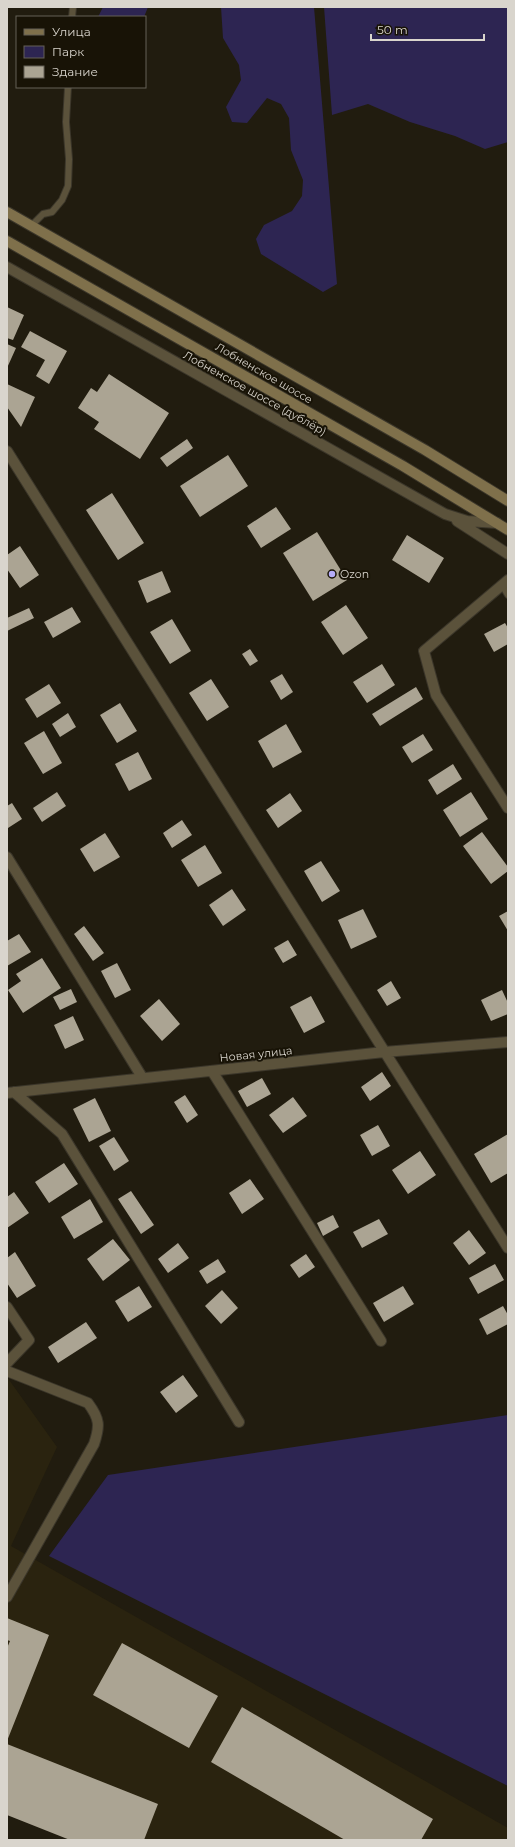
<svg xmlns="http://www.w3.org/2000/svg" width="515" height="1847" font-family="Montserrat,sans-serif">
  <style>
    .built { fill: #2a230f }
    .green { fill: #2d2552 }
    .building { fill: #aba493 }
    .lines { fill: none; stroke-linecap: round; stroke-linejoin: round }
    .service-casing { stroke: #3b362a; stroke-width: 8 }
    .minor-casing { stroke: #3b362a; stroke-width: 12 }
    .secondary-casing { stroke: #3b362a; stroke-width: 12 }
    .service { stroke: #5b523b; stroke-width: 6 }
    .minor { stroke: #5b523b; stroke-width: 10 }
    .secondary { stroke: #7f704b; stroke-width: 10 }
    .poi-dot { fill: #b5acf8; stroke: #181306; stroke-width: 1.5 }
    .labels { text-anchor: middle; stroke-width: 4; stroke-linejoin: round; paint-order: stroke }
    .street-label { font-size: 11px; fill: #d9d5cd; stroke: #181306 }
    .poi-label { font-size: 11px; fill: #d9d5cd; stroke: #181306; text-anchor: start }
  </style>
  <rect width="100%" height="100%" fill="#211c0f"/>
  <path class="built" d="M 7,1377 L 57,1447 L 11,1546 L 508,1828 L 508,1840 L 78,1840 L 7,1810 Z"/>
  <path class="green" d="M 103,7 L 148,7 L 144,17 L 98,17 Z
    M 221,7 L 314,7 L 337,284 L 323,292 L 261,254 L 256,239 L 264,225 L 292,211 L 302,196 L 303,180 L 291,150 L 289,118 L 281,104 L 267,98 L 247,123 L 232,122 L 226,107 L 241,80 L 239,65 L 223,38 Z
    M 324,7 L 508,7 L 508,142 L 485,149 L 455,136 L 410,122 L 368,104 L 332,115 Z
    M 508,1415 L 508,1786 L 49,1556 L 108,1475 Z"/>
  <path class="building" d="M 7,307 L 24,315 L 13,340 L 7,338 Z
    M 30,331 L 67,351 L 49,384 L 36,376 L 45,360 L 21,347 Z
    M 7,344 L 16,348 L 7,368 Z
    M 109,374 L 169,413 L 140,459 L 94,429 L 99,422 L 78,408 L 91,388 L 97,392 Z
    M 7,384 L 35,397 L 21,427 L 7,407 Z
    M 187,439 L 193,448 L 167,467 L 160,458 Z
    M 228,455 L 248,486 L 200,517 L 180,486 Z
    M 112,493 L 144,543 L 118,560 L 86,510 Z
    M 276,507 L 291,529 L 261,548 L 247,526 Z
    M 317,532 L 347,580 L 313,601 L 283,553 Z
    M 407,535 L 444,558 L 429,583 L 392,560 Z
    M 20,546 L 39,575 L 20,588 L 7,569 L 7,555 Z
    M 162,571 L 171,592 L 147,603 L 138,581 Z
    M 346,605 L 368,638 L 343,655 L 321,622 Z
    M 72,607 L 81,622 L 53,638 L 44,622 Z
    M 29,608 L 34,618 L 7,631 L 7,618 Z
    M 172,619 L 191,651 L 170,664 L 150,632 Z
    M 505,623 L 508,628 L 508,644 L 494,652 L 484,634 Z
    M 250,649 L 258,661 L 250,666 L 242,654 Z
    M 382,664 L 395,685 L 367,703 L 353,682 Z
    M 282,674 L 293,692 L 281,700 L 270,681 Z
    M 211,679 L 229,707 L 207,721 L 189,693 Z
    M 49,684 L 61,703 L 37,718 L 25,699 Z
    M 416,687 L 423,699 L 380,726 L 372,714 Z
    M 120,703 L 137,731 L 117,743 L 100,715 Z
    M 68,713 L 76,727 L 60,737 L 52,724 Z
    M 286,724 L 302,752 L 273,768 L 258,741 Z
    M 44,731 L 62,763 L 43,774 L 24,743 Z
    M 423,734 L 433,750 L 412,763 L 402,747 Z
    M 138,752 L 152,779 L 129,791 L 115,764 Z
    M 453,764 L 462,779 L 437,795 L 428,780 Z
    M 57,792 L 66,806 L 42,822 L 33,808 Z
    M 471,792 L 488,819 L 460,837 L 443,810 Z
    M 290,793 L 302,811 L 278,828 L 266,810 Z
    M 12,803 L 22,819 L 8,828 L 7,806 Z
    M 182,820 L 192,835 L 172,848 L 163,833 Z
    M 482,832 L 508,867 L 508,871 L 491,884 L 463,846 Z
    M 105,833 L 120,857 L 94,872 L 80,849 Z
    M 205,845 L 222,873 L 198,887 L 181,860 Z
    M 321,861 L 340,891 L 322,902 L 304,871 Z
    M 232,889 L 246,910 L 223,926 L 209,905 Z
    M 363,909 L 377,937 L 351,949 L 338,920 Z
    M 508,911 L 508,931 L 499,916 Z
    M 84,926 L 104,953 L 93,961 L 74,934 Z
    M 19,934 L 31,952 L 7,966 L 7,941 Z
    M 288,940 L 297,955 L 283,963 L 274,948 Z
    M 42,958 L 61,988 L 23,1013 L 8,990 L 21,981 L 16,974 Z
    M 117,963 L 131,990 L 115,998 L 101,971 Z
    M 391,981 L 401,998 L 387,1006 L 377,990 Z
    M 71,989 L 77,1002 L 60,1010 L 53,997 Z
    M 502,990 L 508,1003 L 508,1014 L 491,1021 L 481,1000 Z
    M 311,996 L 325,1022 L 304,1033 L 290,1007 Z
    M 159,999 L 180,1024 L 162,1041 L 140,1016 Z
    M 73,1016 L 84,1040 L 65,1049 L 54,1025 Z
    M 382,1072 L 391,1086 L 370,1101 L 361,1087 Z
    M 262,1078 L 271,1094 L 247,1107 L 238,1091 Z
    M 185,1095 L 198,1115 L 187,1123 L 174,1102 Z
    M 293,1097 L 307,1116 L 283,1133 L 269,1115 Z
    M 95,1098 L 111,1131 L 89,1142 L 73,1109 Z
    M 378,1125 L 390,1146 L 372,1156 L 360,1135 Z
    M 508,1134 L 508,1173 L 491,1183 L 474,1154 Z
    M 114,1137 L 129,1161 L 114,1171 L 99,1146 Z
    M 420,1151 L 436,1175 L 408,1194 L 392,1170 Z
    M 64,1163 L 78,1184 L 49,1203 L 35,1182 Z
    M 250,1179 L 264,1199 L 242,1214 L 229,1193 Z
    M 131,1191 L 154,1225 L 141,1234 L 118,1199 Z
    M 14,1192 L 29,1213 L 7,1228 L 7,1197 Z
    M 90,1199 L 103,1222 L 74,1239 L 61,1217 Z
    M 333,1215 L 339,1227 L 323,1236 L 317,1223 Z
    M 379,1219 L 388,1234 L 362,1248 L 353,1232 Z
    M 469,1230 L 486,1253 L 469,1265 L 453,1243 Z
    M 113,1239 L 130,1260 L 103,1281 L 87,1259 Z
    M 178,1243 L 189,1258 L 168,1273 L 158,1259 Z
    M 15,1252 L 36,1286 L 17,1298 L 7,1283 L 7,1258 Z
    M 306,1254 L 315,1267 L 299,1278 L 290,1265 Z
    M 218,1259 L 226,1272 L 207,1284 L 199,1271 Z
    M 495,1264 L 504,1280 L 478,1294 L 469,1278 Z
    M 139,1286 L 152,1307 L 128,1322 L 115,1301 Z
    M 403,1286 L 414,1304 L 384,1322 L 373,1303 Z
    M 222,1290 L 238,1308 L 221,1324 L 205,1306 Z
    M 503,1306 L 508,1315 L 508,1324 L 487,1335 L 479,1319 Z
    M 86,1322 L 97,1338 L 58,1363 L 48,1347 Z
    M 183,1375 L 198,1396 L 176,1413 L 160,1392 Z
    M 7,1618 L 49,1635 L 7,1741 L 7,1648 L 10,1641 L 7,1640 Z
    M 122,1643 L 218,1696 L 189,1748 L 93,1695 Z
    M 242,1707 L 433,1819 L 421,1840 L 345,1840 L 211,1762 Z
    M 7,1744 L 158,1804 L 144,1840 L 70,1840 L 7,1815 Z"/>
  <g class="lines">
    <g class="service-casing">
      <path id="service" d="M 72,17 L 73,7
        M 31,226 L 43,214 L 52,212 L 62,200 L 68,186 L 69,159 L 66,122 L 68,87
        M 502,585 L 508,595"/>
    </g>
    <g class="minor-casing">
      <path id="minor" d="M 7,267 L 445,514 L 467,521 L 497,523
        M 7,451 L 508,1248
        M 457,521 L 508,554
        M 508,580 L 424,651 L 436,695 L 508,808
        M 7,857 L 142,1077
        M 212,1071 L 381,1341
        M 14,1092 L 62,1134 L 239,1422
        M 7,1093 L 384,1052 L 508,1042
        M 7,1307 L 29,1340 L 7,1363
        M 7,1371 L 88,1403 C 100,1419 100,1426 94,1444 L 7,1597"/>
    </g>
    <g class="secondary-casing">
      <path id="secondary" d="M 7,212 L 425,450 L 508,501
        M 7,241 L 403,466 L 508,530"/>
    </g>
    <use href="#service" class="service"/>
    <use href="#minor" class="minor"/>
    <use href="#secondary" class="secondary"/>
  </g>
  <circle class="poi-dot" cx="332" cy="574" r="4"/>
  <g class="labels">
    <g class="street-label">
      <text transform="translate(264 373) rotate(30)" y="4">Лобненское шоссе</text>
      <text transform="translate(255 393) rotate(29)" y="4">Лобненское шоссе (дублёр)</text>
      <text transform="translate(256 1054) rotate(-6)" y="4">Новая улица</text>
    </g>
    <g class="poi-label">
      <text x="340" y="578">Ozon</text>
    </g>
  </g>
  <rect width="515" height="1847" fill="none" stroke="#d9d5cd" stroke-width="16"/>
  <rect x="16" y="16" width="130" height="72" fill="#181306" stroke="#656156"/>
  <rect x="24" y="29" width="20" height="6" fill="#7f704b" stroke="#656156"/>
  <text x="52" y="36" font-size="12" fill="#d9d5cd">Улица</text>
  <rect x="24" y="46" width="20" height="12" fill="#2d2552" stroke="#656156"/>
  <text x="52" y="56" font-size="12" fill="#d9d5cd">Парк</text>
  <rect x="24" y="66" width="20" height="12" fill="#aba493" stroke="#656156"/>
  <text x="52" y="76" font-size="12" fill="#d9d5cd">Здание</text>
  <path d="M371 34v6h113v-6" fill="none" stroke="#d9d5cd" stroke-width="2"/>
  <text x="377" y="34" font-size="12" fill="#d9d5cd" stroke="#181306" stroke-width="3" paint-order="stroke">50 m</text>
</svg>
